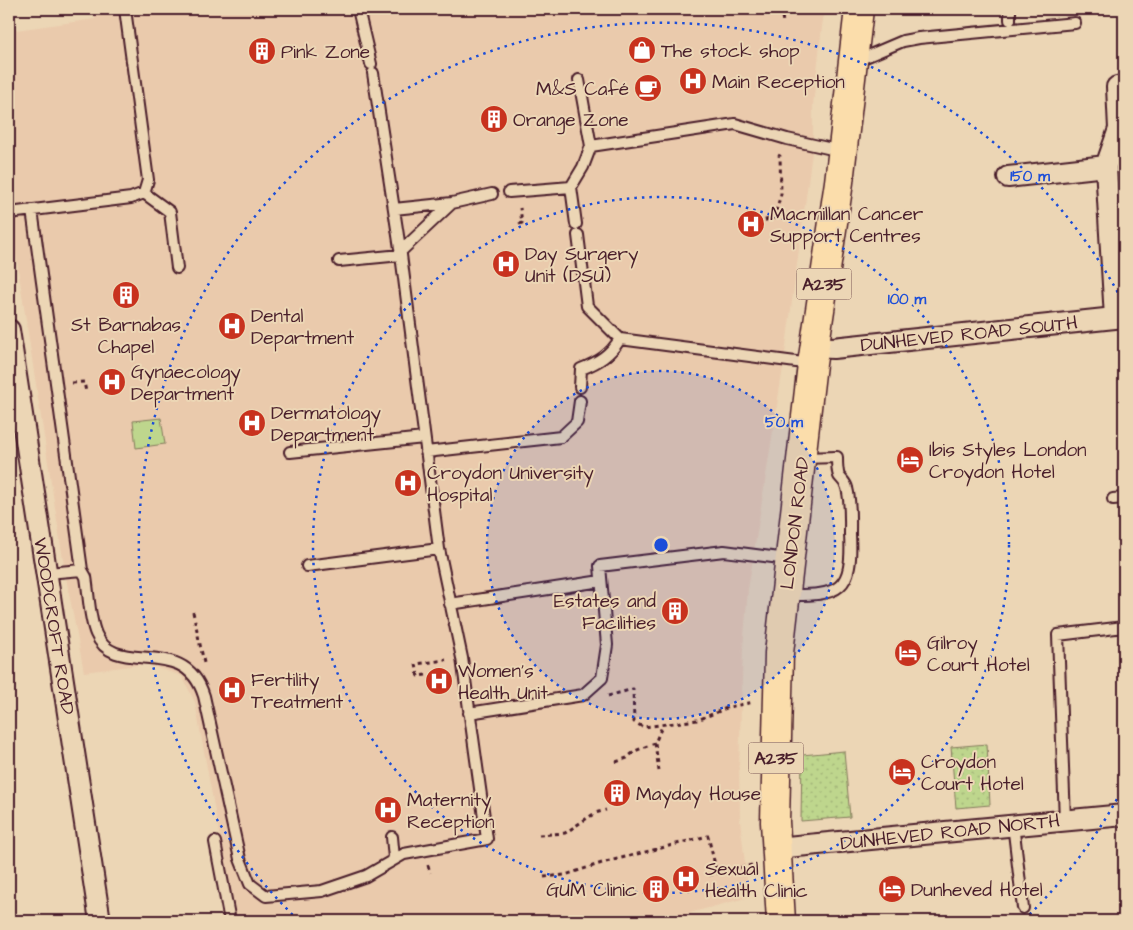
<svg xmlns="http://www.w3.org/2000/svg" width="1133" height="930" font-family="'Architects Daughter',sans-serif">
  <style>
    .built { fill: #eacaac }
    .green { fill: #bed68d; stroke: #847a5c }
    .garden { fill: url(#garden-dots); stroke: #847a5c }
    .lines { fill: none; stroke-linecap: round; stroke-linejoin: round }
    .service-casing { stroke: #4a1f2b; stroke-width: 14 }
    .minor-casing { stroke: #4a1f2b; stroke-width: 24 }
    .primary-casing { stroke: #4a1f2b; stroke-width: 31 }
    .path { stroke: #4a1f2b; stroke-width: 3; stroke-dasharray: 4 4; stroke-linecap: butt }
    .service { stroke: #ecd6b5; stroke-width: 10 }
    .minor { stroke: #ecd6b5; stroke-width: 20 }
    .primary { stroke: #fbddab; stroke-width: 28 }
    .ring { fill: none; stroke: #1d4ed8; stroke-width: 2.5; stroke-dasharray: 2.5 5 }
    .labels { text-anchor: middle; stroke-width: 4; stroke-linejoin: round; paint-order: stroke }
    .shield { fill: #ecd6b5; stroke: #7b5654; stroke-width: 1 }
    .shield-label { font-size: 18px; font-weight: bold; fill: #4a1f2b }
    .poi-label { font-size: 19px; fill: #4a1f2b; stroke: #ecd6b5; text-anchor: start }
    .street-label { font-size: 19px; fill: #4a1f2b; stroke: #ecd6b5 }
    .centre { fill: #1d4ed8; stroke: #ecd6b5; stroke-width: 2.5 }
    .ring-label { font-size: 15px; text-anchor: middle; font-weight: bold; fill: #1d4ed8; stroke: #ecd6b5; stroke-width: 4; stroke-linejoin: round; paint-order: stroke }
  </style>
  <defs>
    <pattern id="garden-dots" width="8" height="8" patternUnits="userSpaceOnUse" patternTransform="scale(1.25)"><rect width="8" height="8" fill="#bed68d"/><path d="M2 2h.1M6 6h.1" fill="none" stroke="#a5b77a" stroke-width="1.8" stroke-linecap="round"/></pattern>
  </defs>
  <rect width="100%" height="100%" fill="#ecd6b5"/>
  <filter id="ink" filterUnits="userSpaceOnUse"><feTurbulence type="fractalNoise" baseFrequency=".02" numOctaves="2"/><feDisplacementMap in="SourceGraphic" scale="10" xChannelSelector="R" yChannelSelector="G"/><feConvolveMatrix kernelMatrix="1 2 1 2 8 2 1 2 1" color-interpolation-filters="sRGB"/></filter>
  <g filter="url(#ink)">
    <path class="built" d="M 94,9 L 824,9 L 813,105 L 813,145 L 784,361 L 748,589 L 743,647 L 739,767 L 740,820 L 749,897 L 660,921 L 235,921 L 195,702 L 182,676 L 146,664 L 84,672 L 65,572 L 9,210 L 9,31 L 95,19 Z"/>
    <path class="green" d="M 161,418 L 165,444 L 136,448 L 133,421 Z"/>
    <path class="garden" d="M 987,744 L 990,805 L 956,808 L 951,747 Z
      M 844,751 L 850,817 L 801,821 L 802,755 Z"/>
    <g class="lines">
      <g class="service-casing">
        <path id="service" d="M 358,9 L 371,64
          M 1010,9 L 1010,20
          M 856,61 L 903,41 L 919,38 L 1075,23
          M 579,80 L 591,146
          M 509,192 L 571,187
          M 144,193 L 170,212 L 177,268
          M 394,209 L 452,203 L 492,194
          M 32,210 L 82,570 L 86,577 C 89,595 89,618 96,634 C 115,679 184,632 204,696 L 240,859 L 250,884 L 266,896 L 322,891 L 366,876 L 404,854 L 487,839 L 462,658 L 439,549 L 401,255 L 373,73
          M 9,213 L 131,198 L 144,193 L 148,180 L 125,9
          M 576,224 L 571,187 L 583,167 L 591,146 L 735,124 L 787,139 L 841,151
          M 578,235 L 587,306 L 620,339 L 811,364
          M 400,252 L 452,203
          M 339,261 L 401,255
          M 580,387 L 581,369 C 599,362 610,355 620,339
          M 290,452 L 424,438
          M 426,452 L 561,437 L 577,422 L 580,401
          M 1113,499 L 1124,498
          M 307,566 L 439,549
          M 47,573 L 82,570
          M 786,595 C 840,596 853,591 850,534 C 850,519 851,503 847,488 C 846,483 842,480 839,476 C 837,471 837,462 837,457 L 803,458
          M 450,604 L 601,581
          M 469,713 L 583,695 L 602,678 L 607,645 L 600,566 L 724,551 L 788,559
          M 1065,820 L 1058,635 L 1124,627
          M 1013,824 L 1023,908
          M 392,837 L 394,858
          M 215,842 L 230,921"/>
      </g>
      <g class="minor-casing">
        <path id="minor" d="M 1008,177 L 1106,166
          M 1115,318 L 1106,166 L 1119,129 L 1117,87 L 1124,86
          M 9,330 L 100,921
          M 814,347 L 833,348 L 1124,317
          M 776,848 L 1124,815"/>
      </g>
      <g class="primary-casing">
        <path id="primary" d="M 781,921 L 775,822 L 779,653 L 812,364 L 839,182 L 859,9"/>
      </g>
      <path class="path" d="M 781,9 L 783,23
        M 757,222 L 774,218 L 781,194 L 780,156 L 778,155
        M 519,224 L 522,223 L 520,208
        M 72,383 L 84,382 L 86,392
        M 193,612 L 204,663
        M 426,675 L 418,676 L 416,664 L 446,660
        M 608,696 L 633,689 L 634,722 L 643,727 L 698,720 L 729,707 L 754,702
        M 616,762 L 627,758 L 635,751 L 655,743
        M 659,771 L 655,743 L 663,724
        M 539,835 L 565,833 L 595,813 L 606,810
        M 428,865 L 430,873
        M 709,875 L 752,865
        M 544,877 L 565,875 L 602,863 L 708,836 L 717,873"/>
      <use href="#service" class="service"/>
      <use href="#minor" class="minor"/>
      <use href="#primary" class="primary"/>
    </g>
  </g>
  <circle cx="661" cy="545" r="174" fill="#1d4ed8" fill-opacity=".12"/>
  <g class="ring">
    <circle cx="661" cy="545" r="174"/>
    <circle cx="661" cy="545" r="348"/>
    <path d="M1124 786A522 522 0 0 1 1024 920M298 920A522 522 0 1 1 1124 304"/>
  </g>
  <defs>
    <g id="shop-disc" transform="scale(1.4375)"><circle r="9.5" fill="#c8321e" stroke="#ecd6b5"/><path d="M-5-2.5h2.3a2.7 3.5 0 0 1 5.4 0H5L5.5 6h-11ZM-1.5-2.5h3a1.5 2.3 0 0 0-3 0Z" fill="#fff"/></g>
    <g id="building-disc" transform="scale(1.4375)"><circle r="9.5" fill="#c8321e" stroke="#ecd6b5"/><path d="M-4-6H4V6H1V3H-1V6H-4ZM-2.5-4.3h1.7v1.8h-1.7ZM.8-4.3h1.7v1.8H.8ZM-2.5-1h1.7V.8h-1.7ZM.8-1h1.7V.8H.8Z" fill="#fff"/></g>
    <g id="hospital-disc" transform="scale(1.4375)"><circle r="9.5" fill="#c8321e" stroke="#ecd6b5"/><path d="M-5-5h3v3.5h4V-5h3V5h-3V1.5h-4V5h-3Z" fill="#fff"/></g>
    <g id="cafe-disc" transform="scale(1.4375)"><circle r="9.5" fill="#c8321e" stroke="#ecd6b5"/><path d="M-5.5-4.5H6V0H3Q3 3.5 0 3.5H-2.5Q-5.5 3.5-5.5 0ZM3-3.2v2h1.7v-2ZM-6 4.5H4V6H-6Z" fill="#fff"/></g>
    <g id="hotel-disc" transform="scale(1.4375)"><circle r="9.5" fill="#c8321e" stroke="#ecd6b5"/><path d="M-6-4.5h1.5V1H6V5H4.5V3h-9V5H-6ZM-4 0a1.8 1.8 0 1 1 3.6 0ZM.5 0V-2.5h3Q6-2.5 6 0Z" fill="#fff"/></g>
  </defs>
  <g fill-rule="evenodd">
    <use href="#shop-disc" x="642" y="50"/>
    <use href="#building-disc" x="262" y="51"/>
    <use href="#hospital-disc" x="693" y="81"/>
    <use href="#cafe-disc" x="648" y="88"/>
    <use href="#building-disc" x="494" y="119"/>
    <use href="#hospital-disc" x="751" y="224"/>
    <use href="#hospital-disc" x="506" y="264"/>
    <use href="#building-disc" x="126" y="295"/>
    <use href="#hospital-disc" x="232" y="326"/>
    <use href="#hospital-disc" x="112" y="382"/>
    <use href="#hospital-disc" x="252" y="423"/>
    <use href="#hotel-disc" x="910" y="460"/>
    <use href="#hospital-disc" x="408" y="483"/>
    <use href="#building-disc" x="675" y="611"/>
    <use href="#hotel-disc" x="908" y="653"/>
    <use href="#hospital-disc" x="439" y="681"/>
    <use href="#hospital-disc" x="232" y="690"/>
    <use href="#hotel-disc" x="902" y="772"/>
    <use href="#building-disc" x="617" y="793"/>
    <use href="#hospital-disc" x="388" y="810"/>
    <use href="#hospital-disc" x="686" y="879"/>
    <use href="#building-disc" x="656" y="889"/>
    <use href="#hotel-disc" x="892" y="889"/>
  </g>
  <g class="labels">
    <g class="shield">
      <rect x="796.5" y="268.5" width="55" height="31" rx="4"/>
      <rect x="748.5" y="742.5" width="55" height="31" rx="4"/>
    </g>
    <g class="shield-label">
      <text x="824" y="290">A235</text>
      <text x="776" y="764">A235</text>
    </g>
    <g class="poi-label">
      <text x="661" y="57">The stock shop</text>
      <text x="281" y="58">Pink Zone</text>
      <text x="712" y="88">Main Reception</text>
      <text x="629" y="95" text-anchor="end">M&amp;S Café</text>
      <text x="513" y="126">Orange Zone</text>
      <text x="770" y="220">Macmillan Cancer<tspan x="770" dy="22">Support Centres</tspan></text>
      <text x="525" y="260">Day Surgery<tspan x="525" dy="22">Unit (DSU)</tspan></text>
      <text x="251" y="322">Dental<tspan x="251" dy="22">Department</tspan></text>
      <text x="126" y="331" text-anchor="middle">St Barnabas<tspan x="126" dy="22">Chapel</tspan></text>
      <text x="131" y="378">Gynaecology<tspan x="131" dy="22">Department</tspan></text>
      <text x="271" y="419">Dermatology<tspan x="271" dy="22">Department</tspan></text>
      <text x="929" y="456">Ibis Styles London<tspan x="929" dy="22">Croydon Hotel</tspan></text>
      <text x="427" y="479">Croydon University<tspan x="427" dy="22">Hospital</tspan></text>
      <text x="656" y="607" text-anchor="end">Estates and<tspan x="656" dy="22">Facilities</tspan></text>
      <text x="927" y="649">Gilroy<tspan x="927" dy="22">Court Hotel</tspan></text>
      <text x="458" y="677">Women's<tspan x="458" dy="22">Health Unit</tspan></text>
      <text x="251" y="686">Fertility<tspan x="251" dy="22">Treatment</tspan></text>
      <text x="921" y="768">Croydon<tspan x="921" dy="22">Court Hotel</tspan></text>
      <text x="636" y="800">Mayday House</text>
      <text x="407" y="806">Maternity<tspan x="407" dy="22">Reception</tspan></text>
      <text x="705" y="875">Sexual<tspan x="705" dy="22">Health Clinic</tspan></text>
      <text x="637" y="896" text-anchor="end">GUM Clinic</text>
      <text x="911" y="896">Dunheved Hotel</text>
    </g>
    <g class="street-label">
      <text transform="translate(969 333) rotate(-6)" y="7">DUNHEVED ROAD SOUTH</text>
      <text transform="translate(794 523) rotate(-83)" y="7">LONDON ROAD</text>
      <text transform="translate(55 626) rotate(81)" y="7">WOODCROFT ROAD</text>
      <text transform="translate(950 831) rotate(-6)" y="7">DUNHEVED ROAD NORTH</text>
    </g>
  </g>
  <circle cx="661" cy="545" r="8" class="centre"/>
  <g class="ring-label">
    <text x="1030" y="181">150 m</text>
    <text x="907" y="304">100 m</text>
    <text x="784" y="427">50 m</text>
  </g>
  <rect width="1133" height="930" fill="none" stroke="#ecd6b5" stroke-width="30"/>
  <rect x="15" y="15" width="1103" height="900" fill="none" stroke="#4a1f2b" stroke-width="2" filter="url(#ink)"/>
</svg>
